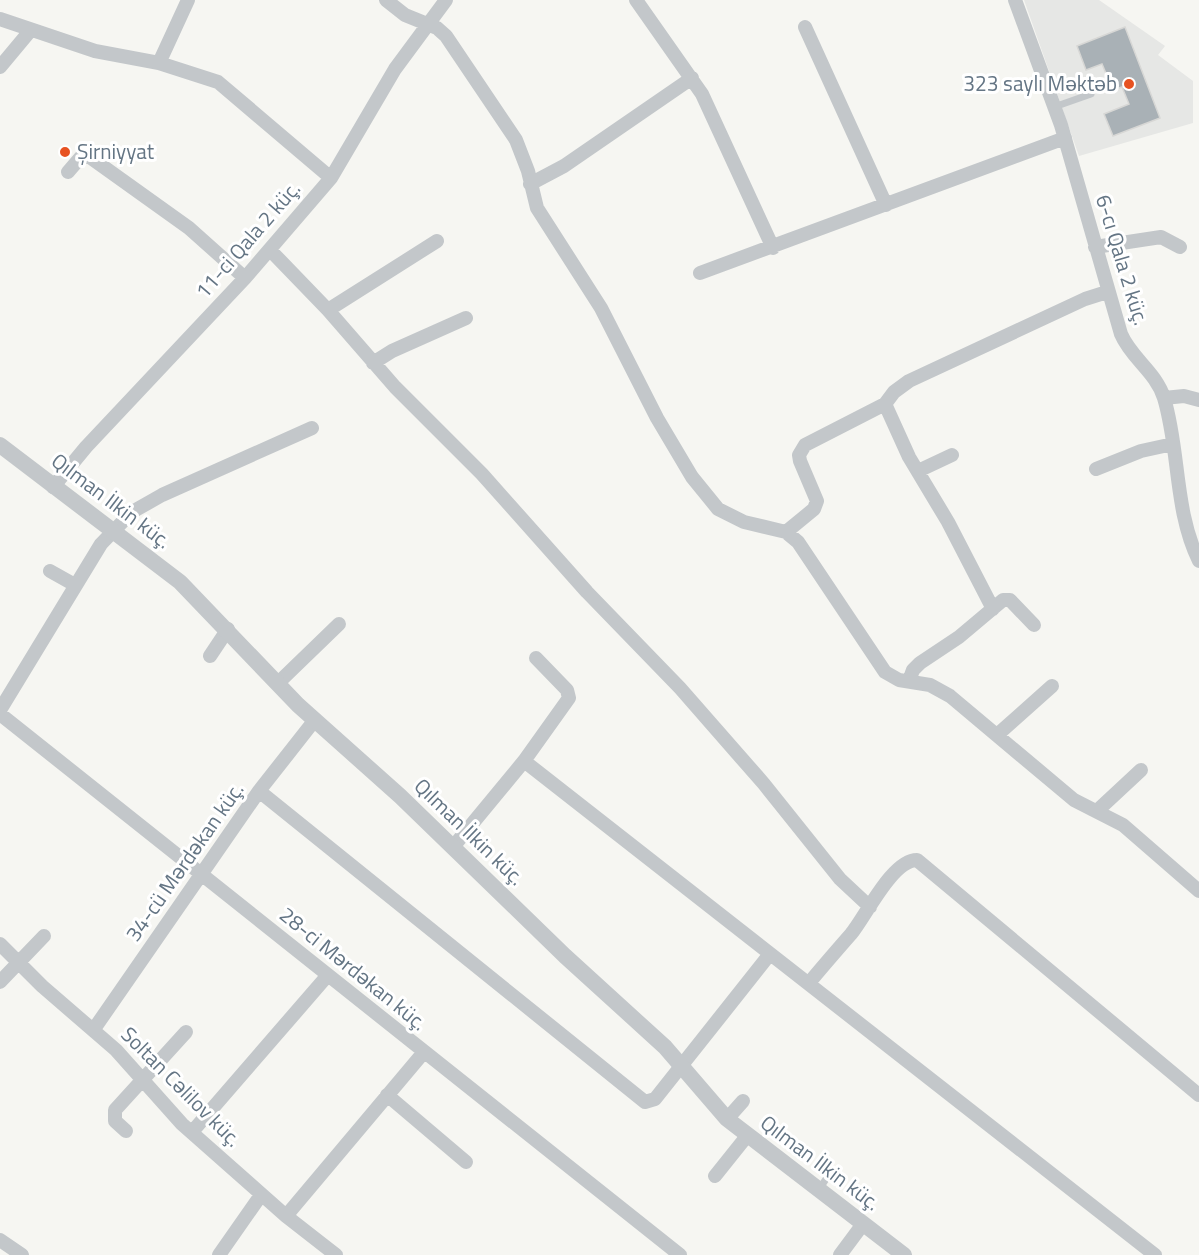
<svg xmlns="http://www.w3.org/2000/svg" width="1199" height="1255" font-family="'Titillium Web',sans-serif">
  <style>
    .built { fill: #e6e7e5 }
    .building { fill: #a9b1b6; stroke: #d7d7d5; stroke-width: 1.5 }
    .lines { fill: none; stroke-linecap: round; stroke-linejoin: round }
    .service { stroke: #c3c7ca; stroke-width: 7 }
    .minor { stroke: #c3c7ca; stroke-width: 14 }
    .tertiary { stroke: #c3c7ca; stroke-width: 16 }
    .poi-dot { fill: #e75221; stroke: #fff; stroke-width: 2 }
    .labels { text-anchor: middle; stroke-width: 6; stroke-linejoin: round; paint-order: stroke }
    .poi-label { font-size: 21px; fill: #647584; stroke: #fff; text-anchor: end }
    .street-label { font-size: 21px; fill: #647584; stroke: #fff }
  </style>
  <rect width="100%" height="100%" fill="#f6f6f2"/>
  <path class="built" d="M 1024,0 L 1099,0 L 1165,46 L 1158,55 L 1193,81 L 1193,123 L 1079,156 Z"/>
  <path class="building" d="M 1125,27 L 1160,118 L 1113,136 L 1104,114 L 1129,104 L 1122,87 L 1113,90 L 1102,64 L 1086,70 L 1077,46 Z"/>
  <g class="lines">
    <path class="service" d="M 1054,107 L 1091,94
      M 820,1188 L 832,1170"/>
    <path class="minor" d="M 386,0 L 405,15 L 437,28 L 446,36 L 516,140 L 528,171 L 537,208 L 601,308 L 657,418 L 692,477 L 718,509 L 744,522 L 786,532 L 798,542 L 885,672 L 899,680 L 930,685 L 950,696 L 1074,800 L 1123,825 L 1199,891
      M 636,0 L 702,94 L 773,248
      M 1015,0 L 1061,125 L 1121,334 C 1131,358 1156,372 1164,398 C 1180,451 1174,510 1199,561
      M 0,19 L 95,51 L 159,63 L 218,82 L 331,178
      M 805,27 L 886,205
      M 159,63 L 188,0
      M 0,67 L 30,31
      M 68,172 L 80,158 L 87,155 L 189,228 L 245,278
      M 530,184 L 564,166 L 692,78
      M 1095,247 L 1161,237 L 1180,247
      M 270,250 L 328,310 L 395,387 L 482,474 L 587,592 L 680,688 L 764,784 L 840,879 L 870,907
      M 700,273 L 1065,138
      M 328,310 L 437,241
      M 373,363 L 392,351 L 466,318
      M 1164,398 L 1184,396 L 1199,400
      M 885,404 L 909,457 L 948,522 L 993,609
      M 1096,469 L 1141,451 L 1173,444
      M 918,471 L 952,455
      M 53,487 L 86,447 L 245,278 L 331,178 L 395,69 L 446,0
      M 786,532 L 814,509 L 817,501 L 800,461 L 799,455 L 805,445 L 885,404 L 894,392 L 909,381 L 1085,299 L 1107,292
      M 50,571 L 75,585
      M 210,656 L 228,629
      M 909,681 L 913,670 L 920,663 L 959,637 L 1003,600 L 1010,600 L 1034,625
      M 278,683 L 339,624
      M 0,710 L 101,544 L 132,512 L 162,495 L 312,428
      M 0,714 L 680,1255
      M 997,735 L 1052,686
      M 524,761 L 1155,1255
      M 259,791 L 645,1102 L 655,1099 L 770,954
      M 1098,810 L 1141,770
      M 453,847 L 524,761 L 569,698 L 567,690 L 536,658
      M 0,944 L 42,986 L 116,1050 L 182,1124 L 286,1216 L 336,1255
      M 0,982 L 44,936
      M 809,983 C 823,966 837,950 851,934 C 866,916 892,860 917,860 L 1199,1095
      M 94,1029 L 259,791 L 314,721
      M 387,1095 L 466,1162
      M 727,1119 L 743,1101
      M 126,1131 L 115,1121 L 115,1110 L 186,1032
      M 192,1132 L 328,975
      M 715,1176 L 747,1136
      M 286,1216 L 424,1052
      M 0,1240 L 22,1255
      M 219,1255 L 261,1195
      M 840,1255 L 863,1224"/>
    <path class="tertiary" d="M 0,445 L 180,582 L 298,705 L 400,796 L 565,956 L 665,1047 L 727,1119 L 904,1255"/>
  </g>
  <g class="poi-dot">
    <circle cx="1129" cy="84" r="6"/>
    <circle cx="65" cy="152" r="6"/>
  </g>
  <g class="labels">
    <g class="poi-label">
      <text x="1117" y="91">323 saylı Məktəb</text>
      <text x="77" y="159" text-anchor="start">Şirniyyat</text>
    </g>
    <g class="street-label">
      <text transform="translate(248 240) rotate(-49)" y="7">11-ci Qala 2 küç.</text>
      <text transform="translate(1122 260) rotate(73)" y="7">6-cı Qala 2 küç.</text>
      <text transform="translate(111 501) rotate(37)" y="7">Qılman İlkin küç.</text>
      <text transform="translate(469 832) rotate(44)" y="7">Qılman İlkin küç.</text>
      <text transform="translate(185 862) rotate(-55)" y="7">34-cü Mərdəkan küç.</text>
      <text transform="translate(353 969) rotate(39)" y="7">28-ci Mərdəkan küç.</text>
      <text transform="translate(181 1087) rotate(45)" y="7">Soltan Cəlilov küç.</text>
      <text transform="translate(820 1163) rotate(37)" y="7">Qılman İlkin küç.</text>
    </g>
  </g>
</svg>
